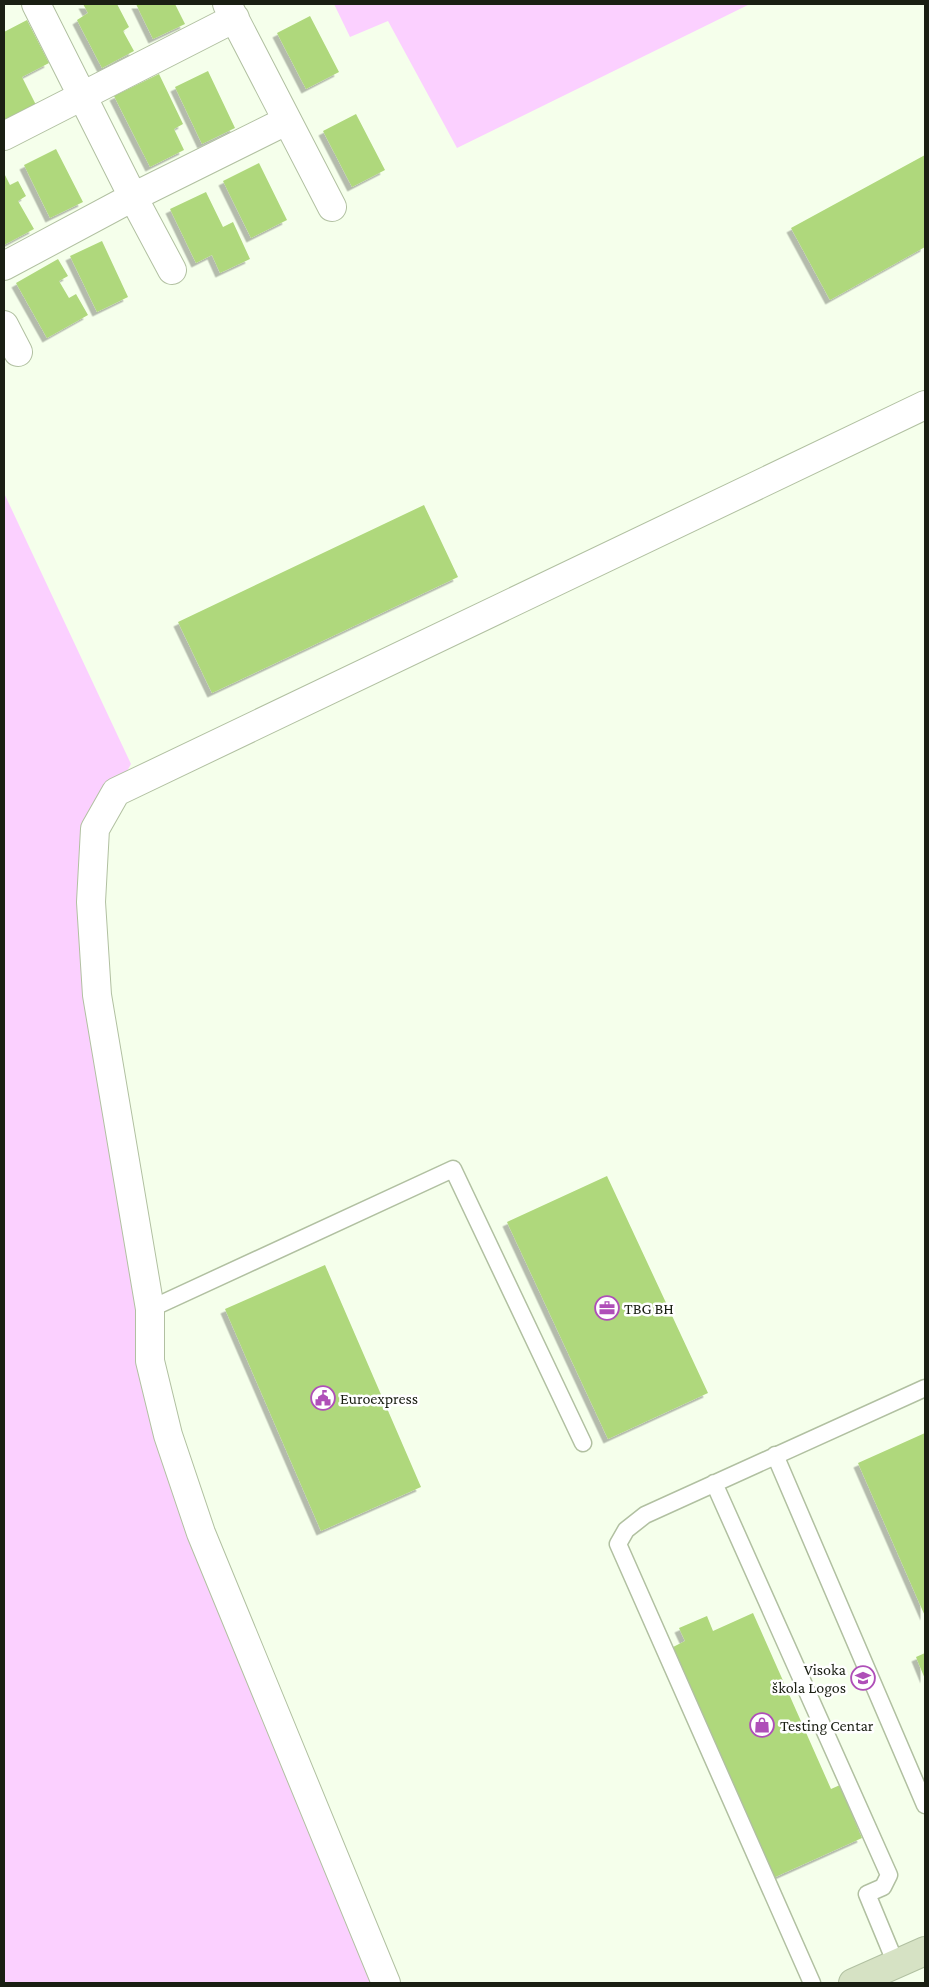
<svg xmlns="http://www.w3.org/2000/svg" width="929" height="1987" font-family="'Crimson Pro',serif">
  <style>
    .green { fill: #fbd0ff }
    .building { fill: #afd87c; filter: url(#shadow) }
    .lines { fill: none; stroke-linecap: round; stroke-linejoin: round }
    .lane-casing { stroke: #b1c0a1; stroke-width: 19 }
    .street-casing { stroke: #b1c0a1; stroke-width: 30 }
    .secondary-casing { stroke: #b1c0a1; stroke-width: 30 }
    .lane { stroke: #fff; stroke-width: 16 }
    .street { stroke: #fff; stroke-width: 28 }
    .secondary { stroke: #d6e2c4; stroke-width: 28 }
    .labels { text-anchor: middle; stroke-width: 5; stroke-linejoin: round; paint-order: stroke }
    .poi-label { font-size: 16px; fill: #1a1f13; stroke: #fff; text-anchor: start }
  </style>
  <defs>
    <filter id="shadow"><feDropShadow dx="-4.5" dy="4.5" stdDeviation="0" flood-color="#0004"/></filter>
  </defs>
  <rect width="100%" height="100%" fill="#f5ffeb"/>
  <path class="green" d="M 334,4 L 750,4 L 457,148 L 388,21 L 350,37 Z
    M 4,493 L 131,764 L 95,829 L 91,902 L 150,1361 L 386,1983 L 4,1983 Z"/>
  <path class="building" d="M 83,4 L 117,4 L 129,27 L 123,31 L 134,51 L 102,68 L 77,20 L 88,13 Z
    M 136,4 L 175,4 L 185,24 L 153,39 Z
    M 310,16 L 339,72 L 306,89 L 277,33 Z
    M 27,20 L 49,63 L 22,77 L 36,105 L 4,121 L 4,32 Z
    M 208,71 L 235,128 L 202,144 L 175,87 Z
    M 159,74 L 183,124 L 174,129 L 184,150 L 150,167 L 114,96 Z
    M 356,114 L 385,170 L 352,187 L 323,131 Z
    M 56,149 L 83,202 L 50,218 L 24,165 Z
    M 925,155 L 925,247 L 830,300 L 791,228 Z
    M 259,163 L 287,220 L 251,238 L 223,181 Z
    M 4,173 L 10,185 L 18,181 L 26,196 L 18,201 L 34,229 L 4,245 Z
    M 206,192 L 223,227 L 233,222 L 250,259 L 220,273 L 212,255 L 196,263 L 170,209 Z
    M 102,241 L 128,297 L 97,312 L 70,256 Z
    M 58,259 L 68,276 L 59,281 L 69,298 L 76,294 L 88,315 L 47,338 L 16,283 Z
    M 424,505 L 458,577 L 212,693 L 178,622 Z
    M 607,1176 L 708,1393 L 608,1439 L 507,1222 Z
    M 325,1265 L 421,1487 L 321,1531 L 225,1309 Z
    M 925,1433 L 925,1616 L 858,1463 Z
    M 753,1613 L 831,1789 L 840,1785 L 862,1838 L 773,1878 L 671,1648 L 685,1641 L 679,1628 L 707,1616 L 713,1631 Z
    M 925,1653 L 925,1679 L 916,1657 Z"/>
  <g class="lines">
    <g class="lane-casing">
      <path id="lane" d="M 150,1309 L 453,1169 L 583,1443
        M 775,1455 L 925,1805
        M 714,1483 L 889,1875 L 883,1887 L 867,1894 L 896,1964
        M 812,1983 L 618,1544 L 626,1530 L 645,1515 L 925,1388"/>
    </g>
    <g class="street-casing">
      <path id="street" d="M 36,4 L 133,197 L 172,270
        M 227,4 L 332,207
        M 4,136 L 235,18
        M 4,266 L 133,197 L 286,121
        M 4,325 L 18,352
        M 386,1983 L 201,1533 L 168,1435 L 150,1361 L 150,1309 L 97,995 L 91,902 L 95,829 L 116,792 L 925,405"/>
    </g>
    <g class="secondary-casing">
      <path id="secondary" d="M 853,1983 L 925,1951"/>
    </g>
    <use href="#lane" class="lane"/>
    <use href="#street" class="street"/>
    <use href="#secondary" class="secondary"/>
  </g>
  <defs>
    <g id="office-ring" transform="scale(1.25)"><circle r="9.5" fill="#fff" stroke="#af4fb8" stroke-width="1.5"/><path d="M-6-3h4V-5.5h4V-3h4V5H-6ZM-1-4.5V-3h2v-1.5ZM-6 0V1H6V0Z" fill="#af4fb8"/></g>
    <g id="civic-ring" transform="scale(1.25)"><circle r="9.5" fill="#fff" stroke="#af4fb8" stroke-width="1.5"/><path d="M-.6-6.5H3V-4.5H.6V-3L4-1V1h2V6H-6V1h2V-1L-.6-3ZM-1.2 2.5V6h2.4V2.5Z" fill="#af4fb8"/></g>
    <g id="university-ring" transform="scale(1.25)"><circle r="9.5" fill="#fff" stroke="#af4fb8" stroke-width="1.5"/><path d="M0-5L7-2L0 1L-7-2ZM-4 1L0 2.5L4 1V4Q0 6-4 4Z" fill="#af4fb8"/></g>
    <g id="shop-ring" transform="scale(1.25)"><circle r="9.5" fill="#fff" stroke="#af4fb8" stroke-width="1.5"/><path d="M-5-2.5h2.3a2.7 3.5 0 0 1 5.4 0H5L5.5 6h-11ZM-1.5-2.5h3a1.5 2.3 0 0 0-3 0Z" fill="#af4fb8"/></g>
  </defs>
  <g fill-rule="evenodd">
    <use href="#office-ring" x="607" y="1308"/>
    <use href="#civic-ring" x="323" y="1398"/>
    <use href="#university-ring" x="863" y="1678"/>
    <use href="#shop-ring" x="762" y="1725"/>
  </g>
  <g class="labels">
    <g class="poi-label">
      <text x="624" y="1314">TBG BH</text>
      <text x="340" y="1404">Euroexpress</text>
      <text x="846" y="1675" text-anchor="end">Visoka<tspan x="846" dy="18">škola Logos</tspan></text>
      <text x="780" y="1731">Testing Centar</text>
    </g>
  </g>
  <rect width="929" height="1987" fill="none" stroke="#1a1f13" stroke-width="10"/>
</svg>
